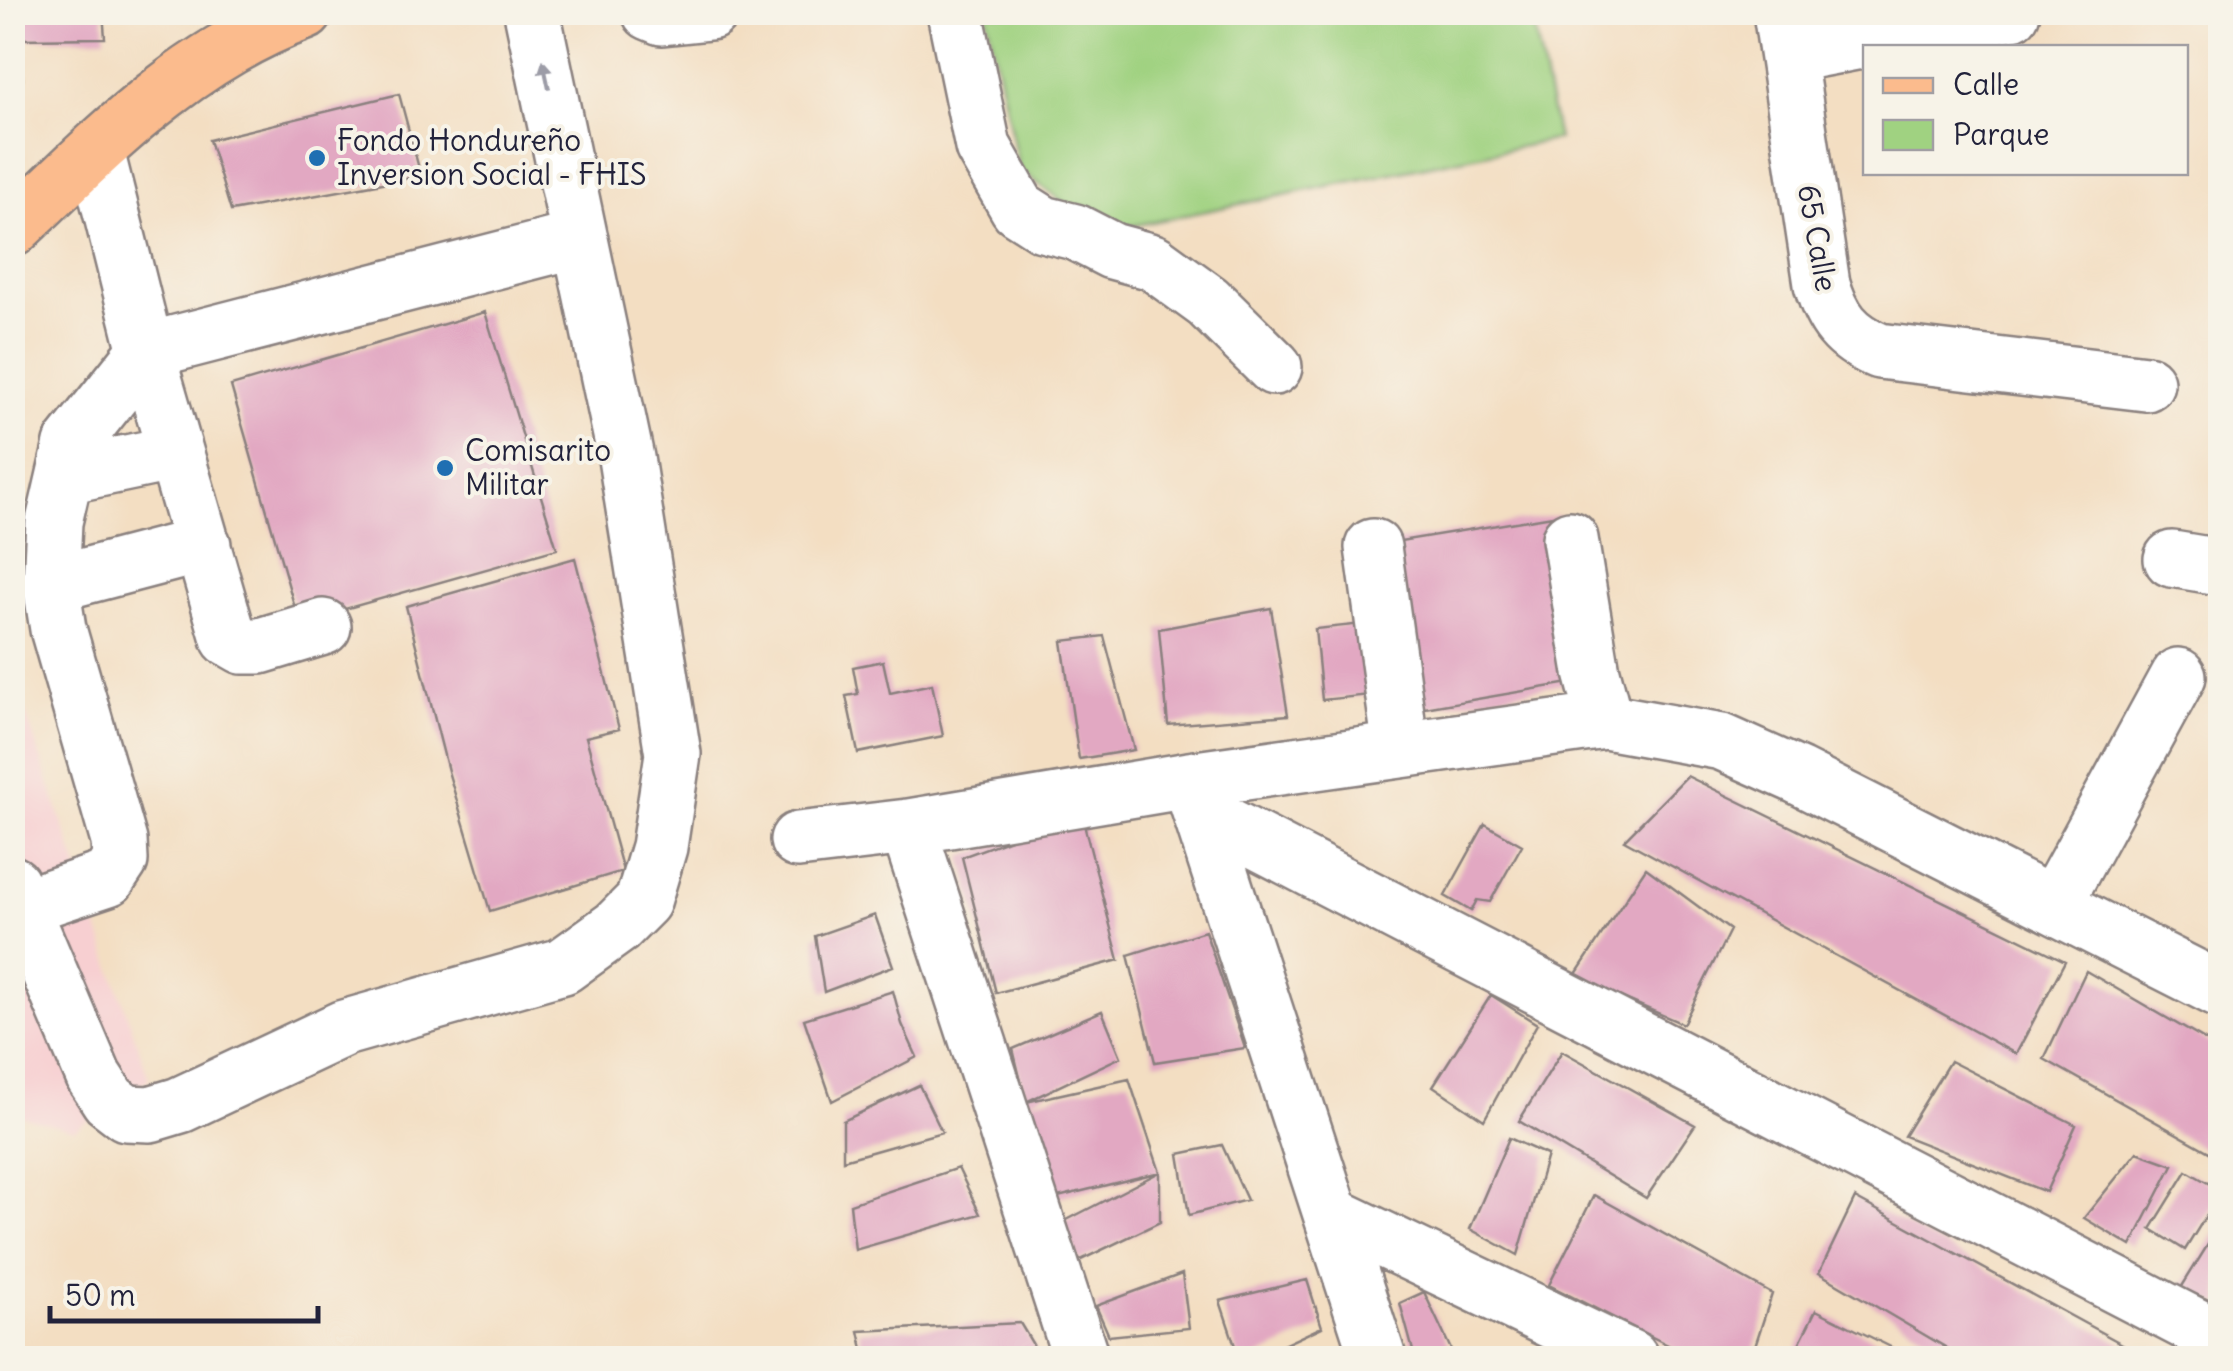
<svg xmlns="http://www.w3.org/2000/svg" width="2233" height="1371" font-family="Delius,sans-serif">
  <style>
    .built { fill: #f7cfd1 }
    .green { fill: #a0d281; stroke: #617a5e; stroke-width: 2.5 }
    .building { fill: #e2a8c2 }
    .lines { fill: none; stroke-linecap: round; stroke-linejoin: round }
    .minor-casing { stroke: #8a807e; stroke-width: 60 }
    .major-casing { stroke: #8a807e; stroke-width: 60 }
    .minor { stroke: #fff; stroke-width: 55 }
    .major { stroke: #fbbb8d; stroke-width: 55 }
    .oneway { fill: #9c9ca7 }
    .poi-dot { fill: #1f6fb2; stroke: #f7f3e8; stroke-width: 4 }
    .labels { text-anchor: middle; stroke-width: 8; stroke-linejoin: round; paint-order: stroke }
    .poi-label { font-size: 30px; fill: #22223b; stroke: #f7f3e8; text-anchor: start }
    .street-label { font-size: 30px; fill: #22223b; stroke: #f7f3e8 }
  </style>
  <rect width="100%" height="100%" fill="#f7f3e8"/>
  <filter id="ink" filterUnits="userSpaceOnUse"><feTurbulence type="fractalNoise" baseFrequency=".01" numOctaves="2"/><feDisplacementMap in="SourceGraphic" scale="20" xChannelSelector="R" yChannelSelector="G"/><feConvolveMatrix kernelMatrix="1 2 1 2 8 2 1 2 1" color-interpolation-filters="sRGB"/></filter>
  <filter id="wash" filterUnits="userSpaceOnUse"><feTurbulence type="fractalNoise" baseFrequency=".0048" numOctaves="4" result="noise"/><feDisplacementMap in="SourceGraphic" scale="40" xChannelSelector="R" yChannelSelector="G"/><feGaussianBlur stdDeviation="2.25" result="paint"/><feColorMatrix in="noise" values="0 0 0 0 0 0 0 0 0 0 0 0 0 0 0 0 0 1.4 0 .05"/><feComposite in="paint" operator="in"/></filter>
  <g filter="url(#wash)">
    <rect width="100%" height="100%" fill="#f3dec2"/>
    <path class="built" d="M 12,673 L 149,1079 L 74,1130 L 13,1114 Z"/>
    <path class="green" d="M 986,13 L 1531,13 L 1558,139 L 1103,232 L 1019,169 Z"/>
    <g id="blocks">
      <path class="building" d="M 12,12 L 103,12 L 105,38 L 21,39 L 23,79 L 12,80 Z
        M 399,94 L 421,176 L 231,211 L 209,140 Z
        M 485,312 L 557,549 L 299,622 L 231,386 Z
        M 1559,515 L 1593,679 L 1413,710 L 1394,542 Z
        M 575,558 L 619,729 L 586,737 L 623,871 L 490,911 L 448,771 L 406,606 Z
        M 1271,608 L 1288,715 L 1168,725 L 1159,629 Z
        M 1372,623 L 1380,694 L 1322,700 L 1315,629 Z
        M 1104,636 L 1134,750 L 1079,759 L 1062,641 Z
        M 883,661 L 890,693 L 932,684 L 943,736 L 858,753 L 846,696 L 858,694 L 853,667 Z
        M 1687,776 L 2065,961 L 2016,1054 L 1624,840 Z
        M 1081,813 L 1119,960 L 996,993 L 962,857 Z
        M 1485,824 L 1522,845 L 1490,902 L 1477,900 L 1471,911 L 1445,896 Z
        M 1646,868 L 1730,930 L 1683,1024 L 1574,977 Z
        M 875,915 L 893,966 L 824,992 L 815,936 Z
        M 1205,931 L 1245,1048 L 1155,1062 L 1128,955 Z
        M 2086,971 L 2220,1049 L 2220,1158 L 2044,1059 Z
        M 893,991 L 902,1024 L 917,1057 L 832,1101 L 804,1019 Z
        M 1491,995 L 1537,1024 L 1484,1120 L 1433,1086 Z
        M 1102,1011 L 1121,1057 L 1026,1102 L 1013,1049 Z
        M 1562,1051 L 1695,1125 L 1646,1198 L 1519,1121 Z
        M 1950,1061 L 2076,1125 L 2046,1192 L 1904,1136 Z
        M 1129,1079 L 1160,1172 L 1058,1197 L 1026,1102 Z
        M 919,1085 L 942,1132 L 843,1160 L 843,1121 Z
        M 1509,1138 L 1547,1155 L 1518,1255 L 1470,1229 Z
        M 1222,1145 L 1247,1200 L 1189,1215 L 1179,1154 Z
        M 2137,1152 L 2173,1165 L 2131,1246 L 2084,1218 Z
        M 958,1168 L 980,1214 L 855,1250 L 850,1204 Z
        M 2187,1171 L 2220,1190 L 2220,1193 L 2185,1250 L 2151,1229 Z
        M 1160,1172 L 1160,1222 L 1079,1261 L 1063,1222 Z
        M 1594,1195 L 1772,1294 L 1751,1358 L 1694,1358 L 1549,1285 Z
        M 1855,1198 L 2148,1358 L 1964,1358 L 1819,1273 Z
        M 2220,1225 L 2220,1305 L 2181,1288 Z
        M 1182,1274 L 1189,1328 L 1109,1336 L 1096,1306 Z
        M 1307,1280 L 1322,1327 L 1255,1358 L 1239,1358 L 1220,1301 Z
        M 1424,1292 L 1455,1358 L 1415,1358 L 1400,1303 Z
        M 1816,1310 L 1913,1358 L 1792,1358 Z
        M 1020,1323 L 1041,1358 L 865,1358 L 859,1331 Z"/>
    </g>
  </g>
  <g filter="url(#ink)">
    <use href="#blocks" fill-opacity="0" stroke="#8a807e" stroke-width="2.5"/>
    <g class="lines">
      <g class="minor-casing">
        <path id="minor" d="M 650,12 L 662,17 L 710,12
          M 955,12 L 983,147 L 1018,208 L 1043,224 L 1075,232 L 1112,251 L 1153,262 L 1208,302 L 1274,367
          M 1781,12 L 1822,284 C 1832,319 1846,337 1879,351 L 2146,383
          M 1788,55 L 2012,12
          M 96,151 L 146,351 L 229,638 L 243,646 L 260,646 L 323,627
          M 65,476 L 175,453
          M 1570,539 L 1592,672 L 1605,721
          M 1373,547 L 1401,749
          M 2172,559 L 2220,567
          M 51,585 L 203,545
          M 1195,796 L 1378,1358
          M 1201,812 L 2220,1339
          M 908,827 L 1081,1358
          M 798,840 L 908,827 L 1189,780 L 1605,721 L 1722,742 L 1798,776 L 2220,990
          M 12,884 L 94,1077 L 109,1100 L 126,1113 L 150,1114 L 180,1105 L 344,1028 L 563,966 L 617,927 L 643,901 L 659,847 L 673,754 L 626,458 L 532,12
          M 2054,904 L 2178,676
          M 21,907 L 108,878 L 120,860 L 119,841 L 58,629 L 51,585 L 54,522 L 72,444 L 146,351 L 580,239
          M 1332,1215 L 1630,1358"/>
      </g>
      <g class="major-casing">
        <path id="major" d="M 12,229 C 102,144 186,55 305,12"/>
      </g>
      <use href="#minor" class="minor"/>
      <use href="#major" class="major"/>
    </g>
    <defs><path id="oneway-solid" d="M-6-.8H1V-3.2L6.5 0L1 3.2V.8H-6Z" transform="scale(2.5)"/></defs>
    <use class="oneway" href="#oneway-solid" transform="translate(546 75) rotate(-102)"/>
  </g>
  <g class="poi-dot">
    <circle cx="317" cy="158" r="10"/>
    <circle cx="445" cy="468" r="10"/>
  </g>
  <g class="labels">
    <g class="poi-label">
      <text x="337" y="151">Fondo Hondureño<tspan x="337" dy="34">Inversion Social - FHIS</tspan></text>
      <text x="465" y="461">Comisarito<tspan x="465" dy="34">Militar</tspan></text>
    </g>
    <g class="street-label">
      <text transform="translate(1817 238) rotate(80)" y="10">65 Calle</text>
    </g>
  </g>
  <rect width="2233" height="1371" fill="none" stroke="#f7f3e8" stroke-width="50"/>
  <rect x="1863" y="45" width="325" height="130" fill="#f7f3e8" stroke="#a29fa3" stroke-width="2.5"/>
  <rect x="1883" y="78" width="50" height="15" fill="#fbbb8d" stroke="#a29fa3" stroke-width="2.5"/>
  <text x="1953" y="95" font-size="30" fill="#22223b">Calle</text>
  <rect x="1883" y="120" width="50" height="30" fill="#a0d281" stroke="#a29fa3" stroke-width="2.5"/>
  <text x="1953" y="145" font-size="30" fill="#22223b">Parque</text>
  <path d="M50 1306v15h268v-15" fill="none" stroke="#22223b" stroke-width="5"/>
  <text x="65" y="1306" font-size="30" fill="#22223b" stroke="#f7f3e8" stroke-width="8" paint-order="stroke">50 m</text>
</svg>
